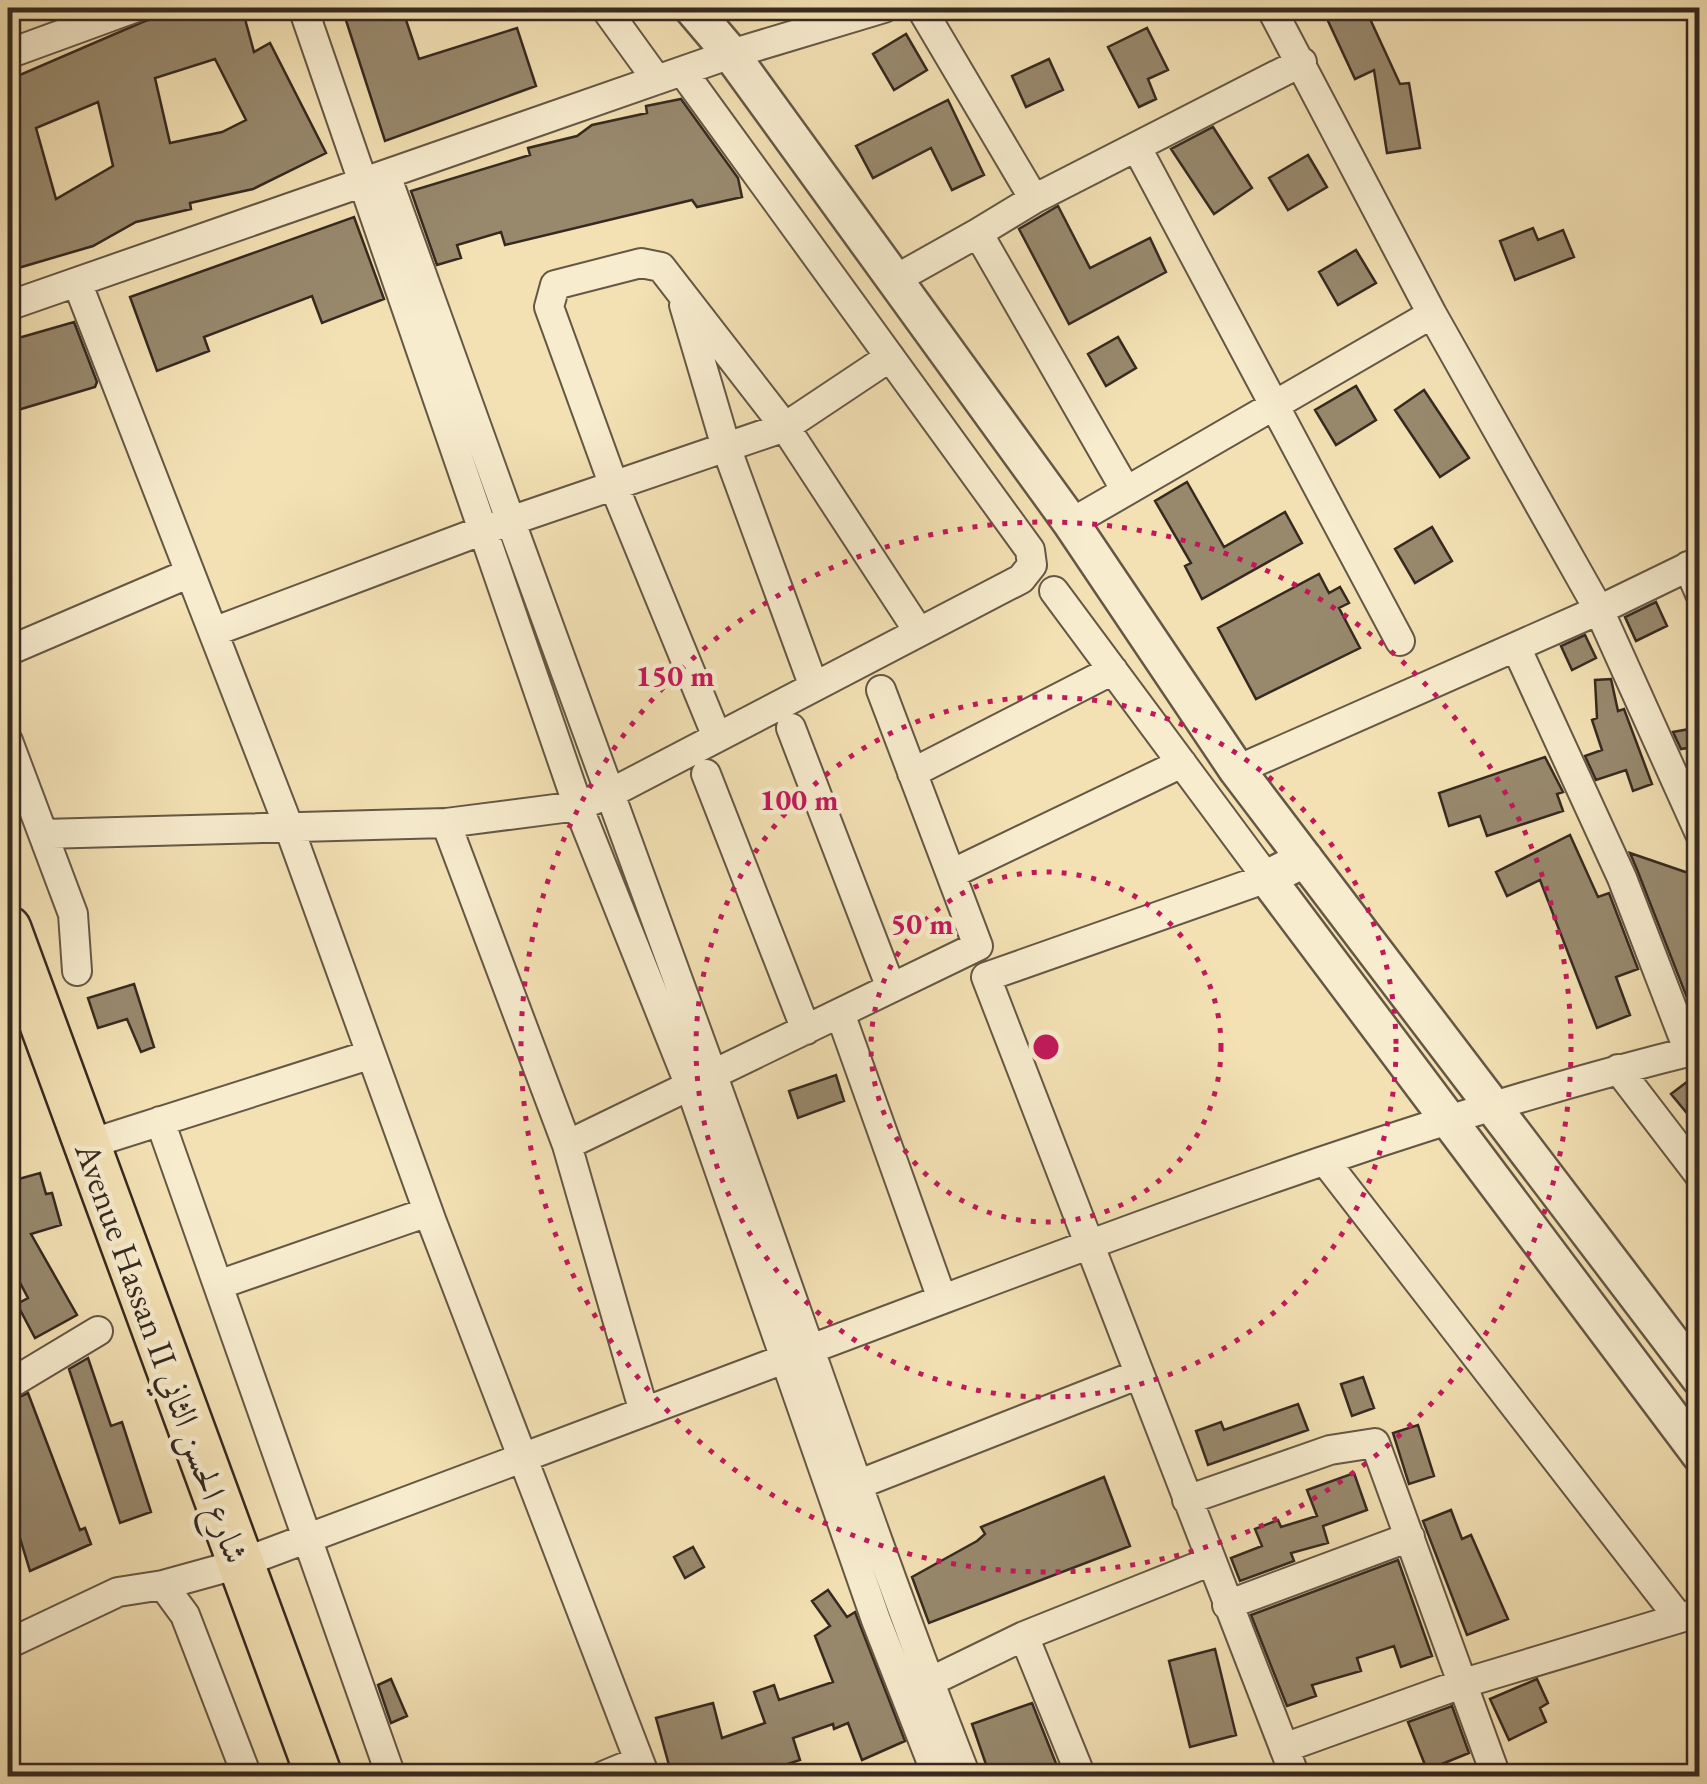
<svg xmlns="http://www.w3.org/2000/svg" width="1707" height="1784" font-family="'EB Garamond',Amiri,serif">
  <style>
    .building { fill: #98896d; stroke: #362920; stroke-width: 2.5; fill-rule: evenodd }
    .lines { fill: none; stroke-linecap: round; stroke-linejoin: round }
    .minor-casing { stroke: #655745; stroke-width: 32 }
    .tertiary-casing { stroke: #655745; stroke-width: 40 }
    .primary-casing { stroke: #362920; stroke-width: 50 }
    .minor { stroke: #f7ecce; stroke-width: 28 }
    .tertiary { stroke: #f7ecce; stroke-width: 35 }
    .primary { stroke: #f3e1b4; stroke-width: 45 }
    .ring { fill: none; stroke: #c2185b; stroke-width: 5; stroke-dasharray: 5 10 }
    .labels { text-anchor: middle; stroke-width: 9; stroke-linejoin: round; paint-order: stroke }
    .street-label { font-size: 35px; fill: #362920; stroke: #f7ecce }
    .centre { fill: #c2185b; stroke: #f7ecce; stroke-width: 5 }
    .ring-label { font-size: 30px; text-anchor: middle; font-weight: bold; fill: #c2185b; stroke: #f7ecce; stroke-width: 9; stroke-linejoin: round; paint-order: stroke }
  </style>
  <rect width="100%" height="100%" fill="#f3e1b4"/>
  <filter id="stains"><feTurbulence type="fractalNoise" baseFrequency=".002" numOctaves="4"/><feColorMatrix values="0 0 0 0 .2 0 0 0 0 .09 0 0 0 0 .02 0 0 0 .5 -.17"/></filter>
  <radialGradient id="worn" r=".72"><stop offset=".6" stop-color="#630" stop-opacity="0"/><stop offset="1" stop-color="#630" stop-opacity=".3"/></radialGradient>
  <path class="building" d="M 190,8 L 242,8 L 254,52 L 270,43 L 326,153 L 253,189 L 190,203 L 191,209 L 136,222 L 93,246 L 8,271 L 8,80 L 145,21 ZM 215,59 L 246,120 L 222,132 L 170,143 L 155,78 ZM 98,102 L 113,166 L 56,199 L 36,128 Z
    M 342,8 L 402,8 L 419,59 L 517,28 L 536,86 L 385,141 Z
    M 1322,8 L 1365,8 L 1400,84 L 1409,83 L 1420,148 L 1387,153 L 1374,70 L 1355,79 Z
    M 1147,28 L 1168,70 L 1148,79 L 1156,99 L 1139,107 L 1108,47 Z
    M 906,34 L 927,70 L 894,90 L 873,54 Z
    M 1049,59 L 1063,90 L 1026,107 L 1012,76 Z
    M 681,99 L 738,178 L 742,197 L 697,207 L 692,200 L 505,245 L 501,232 L 457,245 L 461,258 L 437,265 L 411,191 L 530,155 L 528,148 L 577,136 L 592,125 L 647,113 L 646,106 Z
    M 948,100 L 984,175 L 952,190 L 931,148 L 873,178 L 856,146 Z
    M 1213,127 L 1252,188 L 1214,214 L 1171,149 Z
    M 1308,155 L 1327,187 L 1288,210 L 1269,178 Z
    M 1058,206 L 1090,268 L 1150,238 L 1166,272 L 1069,324 L 1019,229 Z
    M 354,217 L 384,299 L 322,323 L 312,296 L 204,337 L 209,351 L 157,371 L 130,297 Z
    M 1533,228 L 1538,240 L 1563,230 L 1574,257 L 1515,280 L 1500,241 Z
    M 1356,250 L 1376,283 L 1338,305 L 1319,272 Z
    M 74,322 L 97,382 L 95,387 L 11,412 L 8,341 Z
    M 1118,337 L 1136,368 L 1106,386 L 1088,354 Z
    M 1356,386 L 1376,420 L 1336,445 L 1315,410 Z
    M 1424,390 L 1469,458 L 1440,477 L 1395,410 Z
    M 1187,482 L 1224,547 L 1285,512 L 1302,543 L 1202,599 L 1185,566 L 1191,563 L 1155,501 Z
    M 1432,527 L 1452,561 L 1415,583 L 1395,549 Z
    M 1319,574 L 1329,593 L 1340,587 L 1349,603 L 1339,608 L 1360,648 L 1256,699 L 1218,628 Z
    M 1656,602 L 1667,626 L 1636,641 L 1625,617 Z
    M 1585,635 L 1596,658 L 1572,670 L 1561,646 Z
    M 1611,679 L 1618,711 L 1624,709 L 1652,784 L 1633,791 L 1626,770 L 1596,780 L 1585,756 L 1602,750 L 1592,720 L 1597,718 L 1595,680 Z
    M 1700,727 L 1700,746 L 1681,749 L 1673,732 Z
    M 1545,757 L 1563,792 L 1557,794 L 1563,811 L 1487,836 L 1480,816 L 1449,826 L 1439,793 Z
    M 1570,835 L 1598,897 L 1609,893 L 1638,969 L 1616,977 L 1630,1015 L 1597,1028 L 1540,880 L 1507,896 L 1496,872 Z
    M 1630,853 L 1700,877 L 1700,1031 L 1638,872 Z
    M 134,984 L 154,1047 L 141,1052 L 127,1019 L 98,1028 L 88,998 Z
    M 1700,1072 L 1700,1129 L 1671,1094 Z
    M 836,1075 L 844,1101 L 798,1118 L 789,1091 Z
    M 40,1173 L 46,1194 L 52,1193 L 61,1225 L 31,1234 L 77,1315 L 35,1338 L 17,1304 L 28,1298 L 8,1260 L 8,1182 Z
    M 88,1358 L 111,1426 L 122,1422 L 151,1512 L 120,1523 L 69,1369 Z
    M 1363,1377 L 1374,1408 L 1352,1416 L 1341,1384 Z
    M 28,1393 L 80,1530 L 85,1528 L 91,1544 L 30,1571 L 8,1499 L 8,1402 Z
    M 1298,1404 L 1308,1430 L 1208,1465 L 1196,1431 L 1221,1422 L 1224,1430 Z
    M 1418,1425 L 1434,1476 L 1409,1484 L 1393,1433 Z
    M 1354,1473 L 1367,1510 L 1323,1526 L 1328,1543 L 1291,1553 L 1294,1561 L 1240,1581 L 1231,1558 L 1262,1546 L 1255,1529 L 1278,1520 L 1281,1527 L 1317,1516 L 1307,1490 Z
    M 1104,1477 L 1130,1546 L 929,1623 L 912,1577 L 977,1541 L 985,1534 L 981,1527 Z
    M 1451,1510 L 1462,1539 L 1471,1535 L 1508,1619 L 1467,1635 L 1423,1521 Z
    M 693,1547 L 704,1567 L 685,1578 L 674,1557 Z
    M 1398,1560 L 1432,1656 L 1401,1667 L 1394,1646 L 1357,1658 L 1361,1671 L 1312,1685 L 1316,1696 L 1287,1706 L 1251,1615 Z
    M 828,1590 L 847,1617 L 855,1612 L 905,1741 L 862,1760 L 848,1723 L 834,1729 L 833,1724 L 793,1738 L 800,1760 L 751,1776 L 672,1776 L 656,1718 L 713,1703 L 722,1738 L 765,1723 L 754,1692 L 774,1685 L 779,1700 L 833,1682 L 815,1636 L 830,1626 L 812,1601 Z
    M 1215,1649 L 1236,1735 L 1190,1747 L 1169,1661 Z
    M 391,1679 L 407,1716 L 391,1723 L 378,1685 Z
    M 1537,1679 L 1548,1703 L 1540,1708 L 1546,1722 L 1509,1740 L 1490,1699 Z
    M 1032,1703 L 1061,1776 L 990,1776 L 972,1724 Z
    M 1452,1706 L 1469,1753 L 1427,1770 L 1408,1722 Z"/>
  <g class="lines">
    <g class="minor-casing">
      <path id="minor" d="M 303,8 L 578,806 L 690,1086 L 876,1620 L 937,1776
        M 605,8 L 657,80
        M 921,8 L 1034,199
        M 1271,8 L 1432,314 L 1599,610 L 1700,834
        M 8,54 L 134,8
        M 1137,148 L 1400,641
        M 386,175 C 493,476 604,776 713,1076 C 798,1310 875,1545 966,1776
        M 896,279 L 978,233
        M 77,282 L 290,830 L 432,1222 L 645,1776
        M 684,305 L 726,447 L 814,687
        M 8,306 L 731,54 L 884,8
        M 1125,489 L 978,233 L 1034,199 L 1302,62
        M 1071,523 L 1432,314
        M 1688,566 L 1700,594
        M 1054,591 L 1267,878 L 986,977 L 1295,1776
        M 213,632 L 481,531 L 785,427 L 890,357
        M 1516,647 L 1622,878 L 1689,1052
        M 8,651 L 190,573
        M 791,728 L 891,988
        M 717,737 L 614,486 L 549,307 L 555,285 L 641,263 L 661,267 L 785,427 L 919,632
        M 8,741 L 73,914 L 77,971
        M 1237,770 L 1599,610 L 1700,561
        M 912,773 L 1113,670
        M 706,774 L 806,1030
        M 446,823 L 567,1145 L 978,946 L 881,690
        M 43,834 L 446,823 L 578,806 L 607,795 L 1021,579 L 1032,565 L 1030,550 L 683,72
        M 951,874 L 1182,763
        M 840,1013 L 942,1299
        M 1618,1069 L 1700,1176
        M 160,1121 L 391,1776
        M 86,1145 L 369,1055
        M 567,1145 L 644,1412
        M 1325,1161 L 1679,1618
        M 218,1285 L 428,1212
        M 8,1385 L 98,1331
        M 857,1485 L 1137,1375
        M 1187,1500 L 1330,1450 L 1375,1443 L 1496,1776
        M 163,1585 L 239,1564 C 475,1476 710,1387 946,1298 C 1193,1205 1443,1112 1700,1049
        M 1227,1605 L 1410,1537
        M 1024,1636 L 1081,1776
        M 8,1644 L 118,1592 L 163,1585 L 185,1615 L 247,1776
        M 913,1690 L 1024,1636 L 1209,1562
        M 1284,1748 L 1464,1683 L 1700,1612
        M 603,1776 L 639,1761"/>
    </g>
    <g class="tertiary-casing">
      <path id="tertiary" d="M 692,8 L 731,54 L 1071,523 L 1237,770 L 1700,1379
        M 1305,859 L 1267,878 L 1700,1455"/>
    </g>
    <g class="primary-casing">
      <path id="primary" d="M 8,929 L 319,1776"/>
    </g>
    <use href="#minor" class="minor"/>
    <use href="#tertiary" class="tertiary"/>
    <use href="#primary" class="primary"/>
  </g>
  <g class="ring">
    <circle cx="1046" cy="1047" r="175"/>
    <circle cx="1046" cy="1047" r="350"/>
    <circle cx="1046" cy="1047" r="525"/>
  </g>
  <g class="labels">
    <g class="street-label">
      <text transform="translate(162 1353) rotate(70)" y="12">Avenue Hassan II شارع الحسن الثاني</text>
    </g>
  </g>
  <circle cx="1046" cy="1047" r="15" class="centre"/>
  <g class="ring-label">
    <text x="675" y="686">150 m</text>
    <text x="799" y="810">100 m</text>
    <text x="922" y="934">50 m</text>
  </g>
  <rect width="1707" height="1784" fill="none" stroke="#f3e1b4" stroke-width="40"/>
  <rect x="10" y="10" width="1687" height="1764" fill="none" stroke="#362920" stroke-width="5"/>
  <rect x="20" y="20" width="1667" height="1744" fill="none" stroke="#362920" stroke-width="2.5"/>
  <rect width="100%" height="100%" filter="url(#stains)"/>
  <rect width="100%" height="100%" fill="url(#worn)"/>
</svg>
